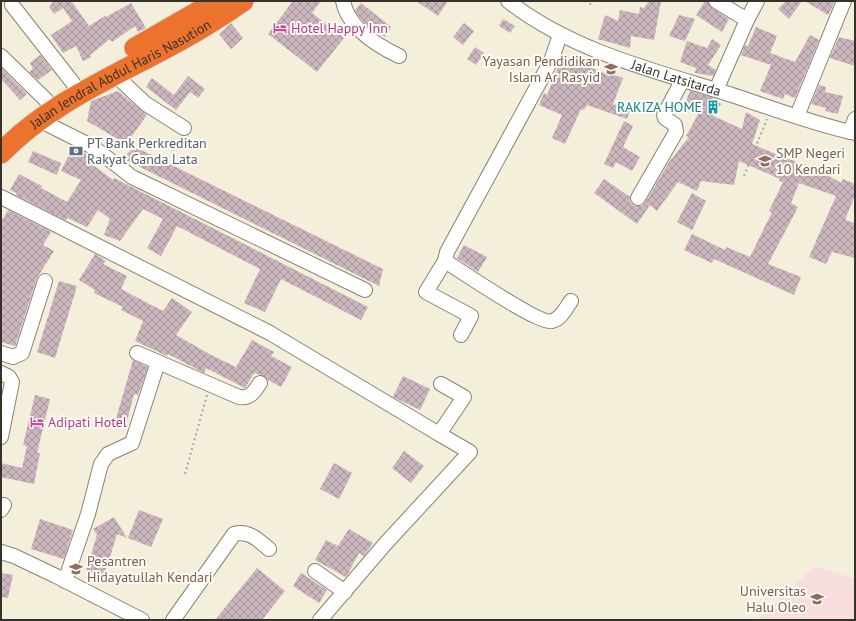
<svg xmlns="http://www.w3.org/2000/svg" width="856" height="621" font-family="'PT Sans',sans-serif">
  <style>
    .education { fill: #f8ddde }
    .building { fill: url(#building-cross-hatch) }
    .lines { fill: none; stroke-linecap: round; stroke-linejoin: round }
    .minor-casing { stroke: #888371; stroke-width: 16 }
    .highway-casing { stroke: #dbdad9; stroke-width: 23 }
    .path { stroke: #aca899; stroke-width: 2; stroke-dasharray: 2 3; stroke-linecap: butt }
    .minor { stroke: #fff; stroke-width: 14 }
    .highway { stroke: #ec732e; stroke-width: 21 }
    .labels { text-anchor: middle; stroke-width: 4; stroke-linejoin: round; paint-order: stroke }
    .hotel-label { font-size: 14px; fill: #b23c85; stroke: #fefcf4; text-anchor: start }
    .education-label { font-size: 14px; fill: #785e54; stroke: #fefcf4; text-anchor: end }
    .street-label { font-size: 14px; fill: #35322b; stroke: #fefcf4 }
    .culture-label { font-size: 14px; fill: #0d838f; stroke: #fefcf4; text-anchor: end }
    .service-label { font-size: 14px; fill: #4e5e75; stroke: #fefcf4; text-anchor: start }
  </style>
  <defs>
    <pattern id="building-cross-hatch" width="8" height="8" patternUnits="userSpaceOnUse"><rect width="8" height="8" fill="#ccb6bd"/><path d="M0 0l8 8M0 8l8-8" fill="none" stroke="#a6959a"/></pattern>
  </defs>
  <rect width="100%" height="100%" fill="#f4efdb"/>
  <path class="education" d="M 815,566 L 855,579 L 855,620 L 757,620 Z"/>
  <path class="building" d="M 54,1 L 74,1 L 72,2 L 89,26 L 105,16 L 106,17 L 131,3 L 146,28 L 138,32 L 135,26 L 112,42 L 110,39 L 90,55 L 91,57 L 83,61 L 76,46 L 63,53 L 51,35 L 72,21 L 63,8 L 54,14 L 49,7 Z
    M 293,1 L 321,1 L 312,13 L 344,38 L 317,72 L 268,34 Z
    M 416,1 L 448,1 L 438,16 Z
    M 649,1 L 661,1 L 654,40 L 631,36 L 630,48 L 598,39 L 605,15 L 618,21 L 620,10 L 639,14 L 640,7 L 644,8 Z
    M 705,1 L 708,2 L 712,8 L 729,19 L 722,32 L 696,15 Z
    M 786,1 L 802,1 L 789,19 L 778,9 Z
    M 805,1 L 835,1 L 828,15 Z
    M 361,3 L 391,27 L 385,37 L 368,27 L 358,15 L 355,10 Z
    M 679,15 L 695,19 L 685,41 L 669,36 Z
    M 503,19 L 515,26 L 510,33 L 499,26 Z
    M 231,23 L 243,38 L 231,49 L 219,34 Z
    M 464,23 L 474,31 L 463,45 L 453,37 Z
    M 756,27 L 777,36 L 770,53 L 795,62 L 810,35 L 819,40 L 795,98 L 785,94 L 783,99 L 760,91 L 771,65 L 741,55 L 745,45 L 748,46 Z
    M 839,37 L 855,41 L 855,66 L 830,58 Z
    M 712,39 L 721,45 L 708,65 L 716,70 L 713,76 L 695,73 L 696,68 L 680,62 L 687,41 L 707,48 Z
    M 475,47 L 484,53 L 476,65 L 467,59 Z
    M 40,55 L 52,70 L 38,80 L 29,72 L 33,69 L 30,63 Z
    M 563,55 L 606,74 L 606,72 L 623,78 L 613,104 L 630,110 L 627,119 L 587,105 L 584,110 L 581,109 L 565,144 L 552,138 L 562,115 L 539,105 L 544,93 L 547,95 Z
    M 1,68 L 27,94 L 20,100 L 1,79 Z
    M 188,76 L 205,89 L 198,98 L 190,92 L 176,110 L 146,87 L 152,78 L 174,95 Z
    M 819,85 L 826,87 L 825,92 L 843,96 L 838,114 L 825,111 L 826,108 L 811,104 Z
    M 118,91 L 147,115 L 126,144 L 87,121 L 91,101 Z
    M 690,91 L 711,97 L 721,104 L 713,116 L 742,129 L 746,112 L 760,120 L 752,144 L 783,157 L 815,168 L 841,183 L 843,179 L 855,184 L 855,195 L 845,220 L 855,223 L 855,258 L 832,252 L 826,264 L 809,257 L 836,196 L 799,183 L 791,203 L 798,207 L 768,264 L 801,277 L 794,295 L 714,259 L 712,263 L 684,250 L 692,234 L 725,250 L 726,247 L 750,257 L 772,212 L 769,211 L 783,182 L 779,181 L 780,179 L 739,161 L 734,185 L 701,181 L 697,191 L 678,182 L 657,211 L 650,205 L 637,224 L 594,193 L 604,179 L 630,197 L 630,202 L 634,206 L 642,206 L 645,203 L 669,162 L 689,137 L 686,136 L 701,109 L 685,103 Z
    M 624,121 L 633,126 L 623,147 L 640,157 L 632,171 L 616,162 L 613,168 L 604,164 Z
    M 73,146 L 96,160 L 93,165 L 113,180 L 114,178 L 368,307 L 361,320 L 281,279 L 265,312 L 244,303 L 260,269 L 177,226 L 161,256 L 147,248 L 163,219 L 143,209 L 120,241 L 104,235 L 110,219 L 98,210 L 87,227 L 68,218 L 65,220 L 16,195 L 17,193 L 10,190 L 19,174 L 42,186 L 41,188 L 67,202 L 81,180 L 61,171 Z
    M 135,147 L 383,269 L 379,286 L 122,158 Z
    M 33,151 L 61,163 L 57,175 L 28,162 Z
    M 692,193 L 706,201 L 692,230 L 677,222 Z
    M 8,210 L 51,232 L 43,245 L 54,251 L 37,278 L 15,346 L 1,342 L 1,222 Z
    M 464,245 L 487,257 L 478,272 L 457,258 Z
    M 95,254 L 106,261 L 103,264 L 127,276 L 121,289 L 163,311 L 172,298 L 192,312 L 176,335 L 213,356 L 236,367 L 252,340 L 274,352 L 271,356 L 292,367 L 281,387 L 268,380 L 264,376 L 254,373 L 245,388 L 206,368 L 204,373 L 168,354 L 167,356 L 135,341 L 143,321 L 121,310 L 123,307 L 94,293 L 95,290 L 79,280 Z
    M 59,281 L 77,286 L 55,358 L 37,352 Z
    M 133,360 L 148,367 L 138,395 L 134,394 L 126,425 L 115,422 Z
    M 403,376 L 430,389 L 420,410 L 393,397 Z
    M 35,395 L 50,399 L 37,453 L 40,453 L 34,484 L 1,477 L 1,463 L 22,468 L 27,446 L 23,445 Z
    M 404,451 L 424,466 L 411,483 L 392,468 Z
    M 334,463 L 352,473 L 339,499 L 320,489 Z
    M 139,510 L 163,519 L 151,547 L 128,538 Z
    M 114,517 L 127,538 L 117,534 L 104,576 L 86,571 L 97,535 L 93,529 Z
    M 40,519 L 73,530 L 64,559 L 31,549 Z
    M 349,529 L 373,543 L 364,556 L 359,553 L 346,577 L 315,560 L 326,540 L 338,546 Z
    M 257,568 L 285,591 L 262,620 L 215,620 Z
    M 1,573 L 13,575 L 8,598 L 1,597 Z
    M 301,573 L 327,590 L 319,603 L 293,586 Z"/>
  <g class="lines">
    <g class="minor-casing">
      <g id="minor">
        <path d="M 343,1 C 348,28 376,45 399,56"/>
        <path id="s1" d="M 508,1 C 568,48 644,68 716,90 C 762,104 808,123 855,133"/>
        <path d="M 12,5 L 73,83"/>
        <path d="M 747,20 L 757,1"/>
        <path d="M 1,56 L 46,100"/>
        <path d="M 115,75 L 146,104 L 184,128"/>
        <path d="M 716,90 L 747,20 L 716,1"/>
        <path d="M 797,116 L 844,1"/>
        <path d="M 39,120 L 93,147 L 132,177 L 365,290"/>
        <path d="M 850,132 L 855,119"/>
        <path d="M 1,197 L 270,333 L 439,434 L 464,397 L 441,384"/>
        <path d="M 638,198 L 676,132 L 675,125 L 665,118 L 664,115 L 682,81"/>
        <path d="M 445,261 C 461,271 540,325 552,321 C 561,319 566,308 571,301"/>
        <path d="M 461,335 L 471,316 L 426,292 L 445,261 L 447,252 L 551,61 L 560,35"/>
        <path d="M 1,353 L 13,357 L 22,353 L 45,281"/>
        <path d="M 137,353 L 158,362"/>
        <path d="M 1,373 L 9,377 L 12,382 L 1,437"/>
        <path d="M 1,510 L 4,505"/>
        <path d="M 1,552 L 14,556 L 56,576 L 142,620"/>
        <path d="M 315,571 L 345,592"/>
        <path d="M 65,581 L 88,514 L 101,464 L 108,454 L 132,443 L 158,362 L 239,397 C 250,399 254,392 260,383"/>
        <path d="M 173,620 L 234,534 C 249,530 258,540 269,549"/>
        <path d="M 320,620 L 386,543 L 470,452 L 439,434"/>
      </g>
    </g>
    <g class="highway-casing">
      <g id="highway">
        <path d="M 135,48 L 217,1"/>
        <path id="s2" d="M 1,153 C 51,101 122,73 184,38 C 204,27 224,14 243,1"/>
      </g>
    </g>
    <path class="path" d="M 585,1 L 594,6
      M 744,176 L 767,119
      M 185,474 L 207,395"/>
    <use href="#minor" class="minor"/>
    <use href="#highway" class="highway"/>
  </g>
  <defs>
    <g id="hotel-bare" transform="scale(1.08)"><path d="M-6-4.5h1.5V1H6V5H4.5V3h-9V5H-6ZM-4 0a1.8 1.8 0 1 1 3.6 0ZM.5 0V-2.5h3Q6-2.5 6 0Z" fill="#d1479c" stroke="#fefcf4" stroke-width="2.5" paint-order="stroke"/></g>
    <g id="school-bare" transform="scale(1.08)"><path d="M0-5L7-2L0 1L-7-2ZM-4 1L0 2.5L4 1V4Q0 6-4 4Z" fill="#8d6e63" stroke="#fefcf4" stroke-width="2.5" paint-order="stroke"/></g>
    <g id="building-bare" transform="scale(1.08)"><path d="M-4-6H4V6H1V3H-1V6H-4ZM-2.5-4.3h1.7v1.8h-1.7ZM.8-4.3h1.7v1.8H.8ZM-2.5-1h1.7V.8h-1.7ZM.8-1h1.7V.8H.8Z" fill="#0f9aa8" stroke="#fefcf4" stroke-width="2.5" paint-order="stroke"/></g>
    <g id="bank-bare" transform="scale(1.08)"><path d="M-6-4H6V4H-6ZM0-2.3a2.3 2.3 0 1 0 0 4.6a2.3 2.3 0 1 0 0-4.6Z" fill="#5c6f8a" stroke="#fefcf4" stroke-width="2.5" paint-order="stroke"/></g>
    <g id="university-bare" transform="scale(1.08)"><path d="M0-5L7-2L0 1L-7-2ZM-4 1L0 2.5L4 1V4Q0 6-4 4Z" fill="#8d6e63" stroke="#fefcf4" stroke-width="2.5" paint-order="stroke"/></g>
  </defs>
  <g fill-rule="evenodd">
    <use href="#hotel-bare" x="280" y="28"/>
    <use href="#school-bare" x="611" y="69"/>
    <use href="#building-bare" x="713" y="107"/>
    <use href="#bank-bare" x="76" y="151"/>
    <use href="#school-bare" x="765" y="161"/>
    <use href="#hotel-bare" x="37" y="422"/>
    <use href="#school-bare" x="76" y="569"/>
    <use href="#university-bare" x="817" y="599"/>
  </g>
  <g class="labels">
    <g class="hotel-label">
      <text x="291" y="33">Hotel Happy Inn</text>
      <text x="48" y="427">Adipati Hotel</text>
    </g>
    <g class="education-label">
      <text x="600" y="66">Yayasan Pendidikan<tspan x="600" dy="16">Islam Ar Rasyid</tspan></text>
      <text x="776" y="158" text-anchor="start">SMP Negeri<tspan x="776" dy="16">10 Kendari</tspan></text>
      <text x="87" y="566" text-anchor="start">Pesantren<tspan x="87" dy="16">Hidayatullah Kendari</tspan></text>
      <text x="806" y="596">Universitas<tspan x="806" dy="16">Halu Oleo</tspan></text>
    </g>
    <g class="street-label">
      <text dy="5" stroke="none"><textPath href="#s2" startOffset="144">Jalan Jendral Abdul Haris Nasution</textPath></text>
      <text dy="5" stroke="none"><textPath href="#s1" startOffset="186">Jalan Latsitarda</textPath></text>
    </g>
    <g class="culture-label">
      <text x="702" y="112">RAKIZA HOME</text>
    </g>
    <g class="service-label">
      <text x="87" y="148">PT Bank Perkreditan<tspan x="87" dy="16">Rakyat Ganda Lata</tspan></text>
    </g>
  </g>
  <rect width="856" height="621" fill="none" stroke="#35322b" stroke-width="4"/>
</svg>
